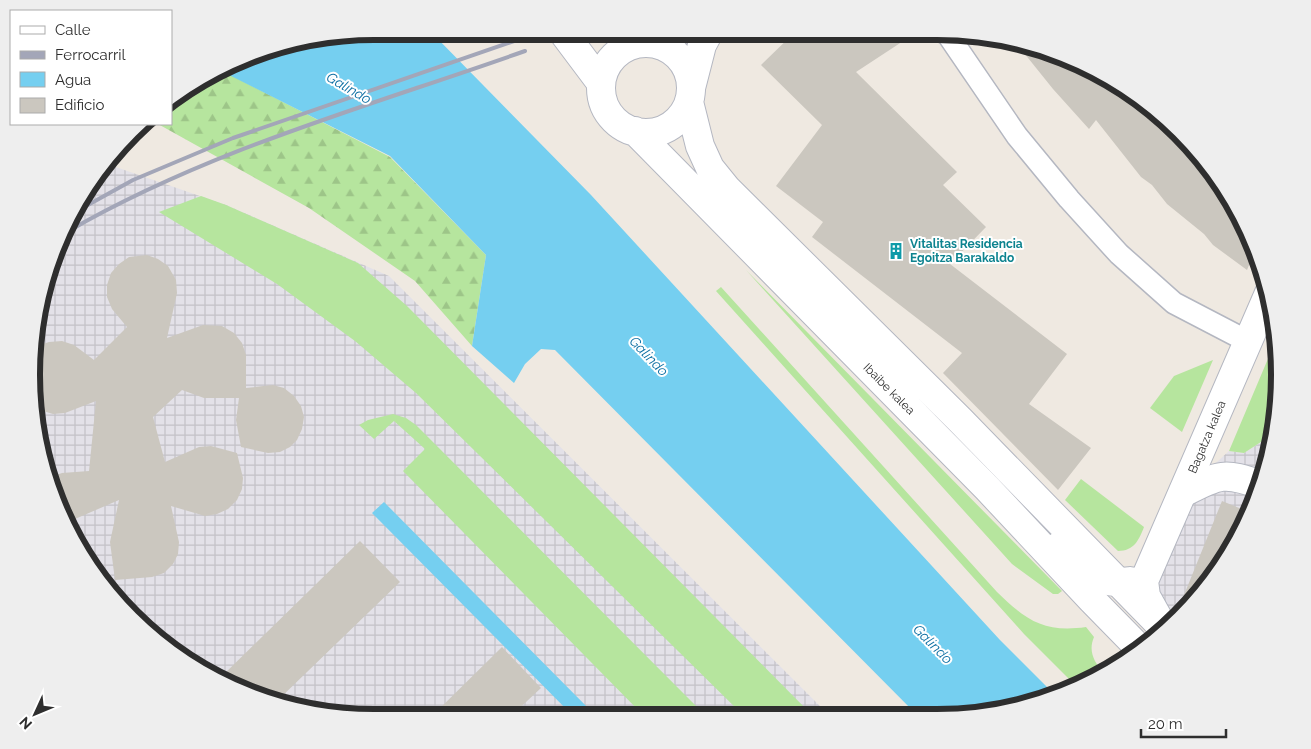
<svg xmlns="http://www.w3.org/2000/svg" width="1311" height="749" font-family="Raleway,sans-serif">
  <style>
    .industrial { fill: url(#industrial-grid) }
    .grass { fill: #b6e59e }
    .forest { fill: url(#forest-firs) }
    .water { fill: #75cff0 }
    .building { fill: #cbc7bf }
    .lines { fill: none; stroke-linecap: round; stroke-linejoin: round }
    .pedestrian-casing { stroke: #b4b7c1; stroke-width: 24 }
    .minor-casing { stroke: #b4b7c1; stroke-width: 30 }
    .tertiary-casing { stroke: #b4b7c1; stroke-width: 30 }
    .secondary-casing { stroke: #b4b7c1; stroke-width: 30 }
    .pedestrian { stroke: #fff; stroke-width: 21 }
    .minor { stroke: #fff; stroke-width: 28 }
    .tertiary { stroke: #fff; stroke-width: 28 }
    .secondary { stroke: #fff; stroke-width: 28 }
    .rail { stroke: #a3a6b8; stroke-width: 4 }
    .labels { text-anchor: middle; stroke-width: 4; stroke-linejoin: round; paint-order: stroke }
    .culture-label { font-size: 12px; font-weight: bold; fill: #0d838f; stroke: #fff; text-anchor: start }
    .street-label { font-size: 12px; fill: #2e2e2e; stroke: #fff }
    .water-label { font-size: 14px; font-style: italic; fill: #0d6fa3; stroke: #fff }
    .rim { fill: none; stroke: #2e2e2e; stroke-width: 6 }
  </style>
  <defs>
    <pattern id="industrial-grid" width="8" height="8" patternUnits="userSpaceOnUse" patternTransform="scale(1.25)"><rect width="8" height="8" fill="#e3e1e8"/><path d="M0 4h8M4 0v8" fill="none" stroke="#c3c1c7"/></pattern>
    <pattern id="forest-firs" width="22" height="20" patternUnits="userSpaceOnUse" patternTransform="scale(1.25)"><rect width="22" height="20" fill="#b6e59e"/><path d="M5 1l3.5 6h-7zM16 11l3.5 6h-7z" fill="#9dc588"/></pattern>
  </defs>
  <rect width="100%" height="100%" fill="#efe9e1"/>
  <path class="industrial" d="M 107,164 L 226,205 L 389,276 L 829,715 L 352,717 L 264,700 L 203,672 L 116,601 L 57,506 L 32,397 L 43,285 L 89,184 Z
    M 1264,440 L 1271,443 L 1261,485 L 1234,546 L 1179,618 L 1144,581 L 1183,493 L 1229,451 L 1244,453 Z"/>
  <path class="grass" d="M 430,31 L 478,31 L 436,38 Z
    M 201,196 L 226,205 L 358,263 L 407,306 L 812,715 L 744,716 L 416,393 L 355,341 L 277,284 L 159,212 Z
    M 746,270 L 1062,591 L 1058,594 L 1053,594 L 1012,564 Z
    M 721,287 L 997,592 C 1026,620 1044,633 1086,627 L 1094,637 C 1088,651 1094,662 1103,672 L 1075,685 L 1024,634 L 716,291 Z
    M 1270,354 L 1279,359 L 1277,420 L 1271,443 L 1264,440 L 1244,453 L 1229,451 Z
    M 1213,360 L 1182,432 L 1150,408 L 1174,376 Z
    M 393,414 L 406,418 L 416,425 L 706,716 L 644,716 L 403,471 L 425,449 L 394,421 L 374,439 L 359,425 L 368,420 Z
    M 1081,479 L 1144,527 C 1139,540 1134,551 1118,551 L 1065,500 Z"/>
  <path class="forest" d="M 223,71 L 390,157 L 486,255 L 472,346 L 415,281 L 309,208 L 158,124 L 171,124 L 171,99 Z"/>
  <path class="water" d="M 375,31 L 430,31 L 591,195 L 1000,640 L 1055,695 L 1047,699 L 981,715 L 917,715 L 555,350 L 541,349 L 525,364 L 514,383 L 472,346 L 486,255 L 390,156 L 223,72 L 264,49 Z
    M 384,502 L 596,716 L 573,716 L 372,513 Z"/>
  <path class="building" d="M 795,32 L 917,32 L 856,72 L 957,172 L 943,185 L 986,227 L 950,264 L 1067,354 L 1029,404 L 1091,448 L 1058,490 L 943,373 L 962,353 L 812,237 L 823,222 L 776,186 L 822,125 L 761,65 Z
    M 1016,43 L 1047,49 L 1109,78 L 1163,117 L 1209,166 L 1244,223 L 1255,251 L 1247,270 L 1213,245 L 1204,234 L 1167,204 L 1152,185 L 1141,177 L 1096,120 L 1089,129 L 1053,89 Z
    M 147,255 L 158,259 L 168,266 L 176,280 L 177,293 L 167,338 L 203,325 L 222,326 L 234,333 L 242,343 L 246,355 L 246,388 L 273,385 L 284,388 L 294,396 L 301,406 L 304,417 L 302,429 L 297,440 L 290,447 L 280,452 L 268,453 L 241,447 L 236,420 L 239,398 L 204,398 L 182,390 L 153,417 L 165,462 L 199,447 L 211,446 L 237,453 L 243,478 L 242,489 L 237,500 L 228,509 L 217,514 L 205,516 L 171,506 L 179,542 L 178,554 L 173,564 L 164,573 L 152,577 L 115,580 L 110,542 L 119,500 L 68,522 L 57,506 L 51,477 L 62,473 L 89,471 L 96,401 L 65,413 L 53,414 L 40,410 L 34,405 L 32,397 L 37,346 L 49,342 L 62,341 L 74,345 L 94,360 L 127,327 L 112,309 L 107,297 L 107,285 L 111,273 L 119,264 L 129,257 Z
    M 1222,501 L 1249,512 L 1234,546 L 1186,608 L 1180,605 Z
    M 360,541 L 400,582 L 276,702 L 264,700 L 219,679 Z
    M 502,647 L 541,688 L 511,716 L 431,717 Z"/>
  <g class="lines">
    <g class="pedestrian-casing">
      <path id="pedestrian" d="M 946,32 L 1017,136 L 1069,199 L 1119,254 L 1174,303 L 1247,341"/>
    </g>
    <g class="minor-casing">
      <path id="minor" d="M 691,88 L 702,45 L 709,32
        M 1183,493 C 1218,475 1223,471 1261,485"/>
    </g>
    <g class="tertiary-casing">
      <path id="tertiary" d="M 661,45 L 677,32
        M 1059,546 C 1082,569 1094,586 1130,581
        M 1161,623 L 1146,596 L 1144,581 L 1269,293"/>
    </g>
    <g class="secondary-casing">
      <path id="secondary" d="M 562,31 L 601,83
        M601 88a45 45 0 1 1 90 0a45 45 0 1 1-90 0Z
        M 689,102 L 700,146 L 710,168 L 727,189 L 960,420 L 1164,629
        M 635,131 L 987,488 L 1092,600 L 1140,649"/>
    </g>
    <use href="#pedestrian" class="pedestrian"/>
    <use href="#minor" class="minor"/>
    <use href="#tertiary" class="tertiary"/>
    <use href="#secondary" class="secondary"/>
    <path class="rail" d="M 77,211 L 133,180 L 233,138 L 517,40
      M 67,232 C 210,149 370,106 525,51"/>
  </g>
  <defs>
    <g id="building-bare" transform="scale(1.35)"><path d="M-4-6H4V6H1V3H-1V6H-4ZM-2.5-4.3h1.7v1.8h-1.7ZM.8-4.3h1.7v1.8H.8ZM-2.5-1h1.7V.8h-1.7ZM.8-1h1.7V.8H.8Z" fill="#0f9aa8" stroke="#fff" stroke-width="2.5" paint-order="stroke"/></g>
  </defs>
  <g fill-rule="evenodd">
    <use href="#building-bare" x="896" y="251"/>
  </g>
  <g class="labels">
    <g class="culture-label">
      <text x="910" y="248">Vitalitas Residencia<tspan x="910" dy="14">Egoitza Barakaldo</tspan></text>
    </g>
    <g class="street-label">
      <text transform="translate(889 389) rotate(45)" y="4">Ibaibe kalea</text>
      <text transform="translate(1207 437) rotate(-67)" y="4">Bagatza kalea</text>
    </g>
    <g class="water-label">
      <text transform="translate(349 88) rotate(30)" y="5">Galindo</text>
      <text transform="translate(649 356) rotate(46)" y="5">Galindo</text>
      <text transform="translate(933 644) rotate(45)" y="5">Galindo</text>
    </g>
  </g>
  <path d="M0 0H1311V749H0ZM374 40H937A334 334 0 0 1 1271 374V375A334 334 0 0 1 937 709H374A334 334 0 0 1 40 375V374A334 334 0 0 1 374 40Z" fill="#eee" fill-rule="evenodd"/>
  <path class="rim" d="M374 40H937A334 334 0 0 1 1271 374V375A334 334 0 0 1 937 709H374A334 334 0 0 1 40 375V374A334 334 0 0 1 374 40Z"/>
  <rect x="10" y="10" width="162" height="115" fill="#ffffff" stroke="#ababab"/>
  <rect x="20" y="26" width="25" height="8" fill="#ffffff" stroke="#ababab"/>
  <text x="55" y="35" font-size="15" fill="#2e2e2e">Calle</text>
  <rect x="20" y="51" width="25" height="8" fill="#a3a6b8" stroke="#ababab"/>
  <text x="55" y="60" font-size="15" fill="#2e2e2e">Ferrocarril</text>
  <rect x="20" y="72" width="25" height="15" fill="#75cff0" stroke="#ababab"/>
  <text x="55" y="85" font-size="15" fill="#2e2e2e">Agua</text>
  <rect x="20" y="98" width="25" height="15" fill="#cbc7bf" stroke="#ababab"/>
  <text x="55" y="110" font-size="15" fill="#2e2e2e">Edificio</text>
  <g transform="translate(35 714) rotate(226)" stroke="#ffffff" stroke-width="4" paint-order="stroke">
  <path d="M0-4L9 19L0 12L-9 19Z" fill="#2e2e2e"/>
  <text y="-8" font-size="14" font-weight="bold" text-anchor="middle" fill="#2e2e2e">N</text>
  </g>
  <path d="M1141 729v8h85v-8" fill="none" stroke="#2e2e2e" stroke-width="2.5"/>
  <text x="1148" y="729" font-size="15" fill="#2e2e2e" stroke="#ffffff" stroke-width="4" paint-order="stroke">20 m</text>
</svg>
